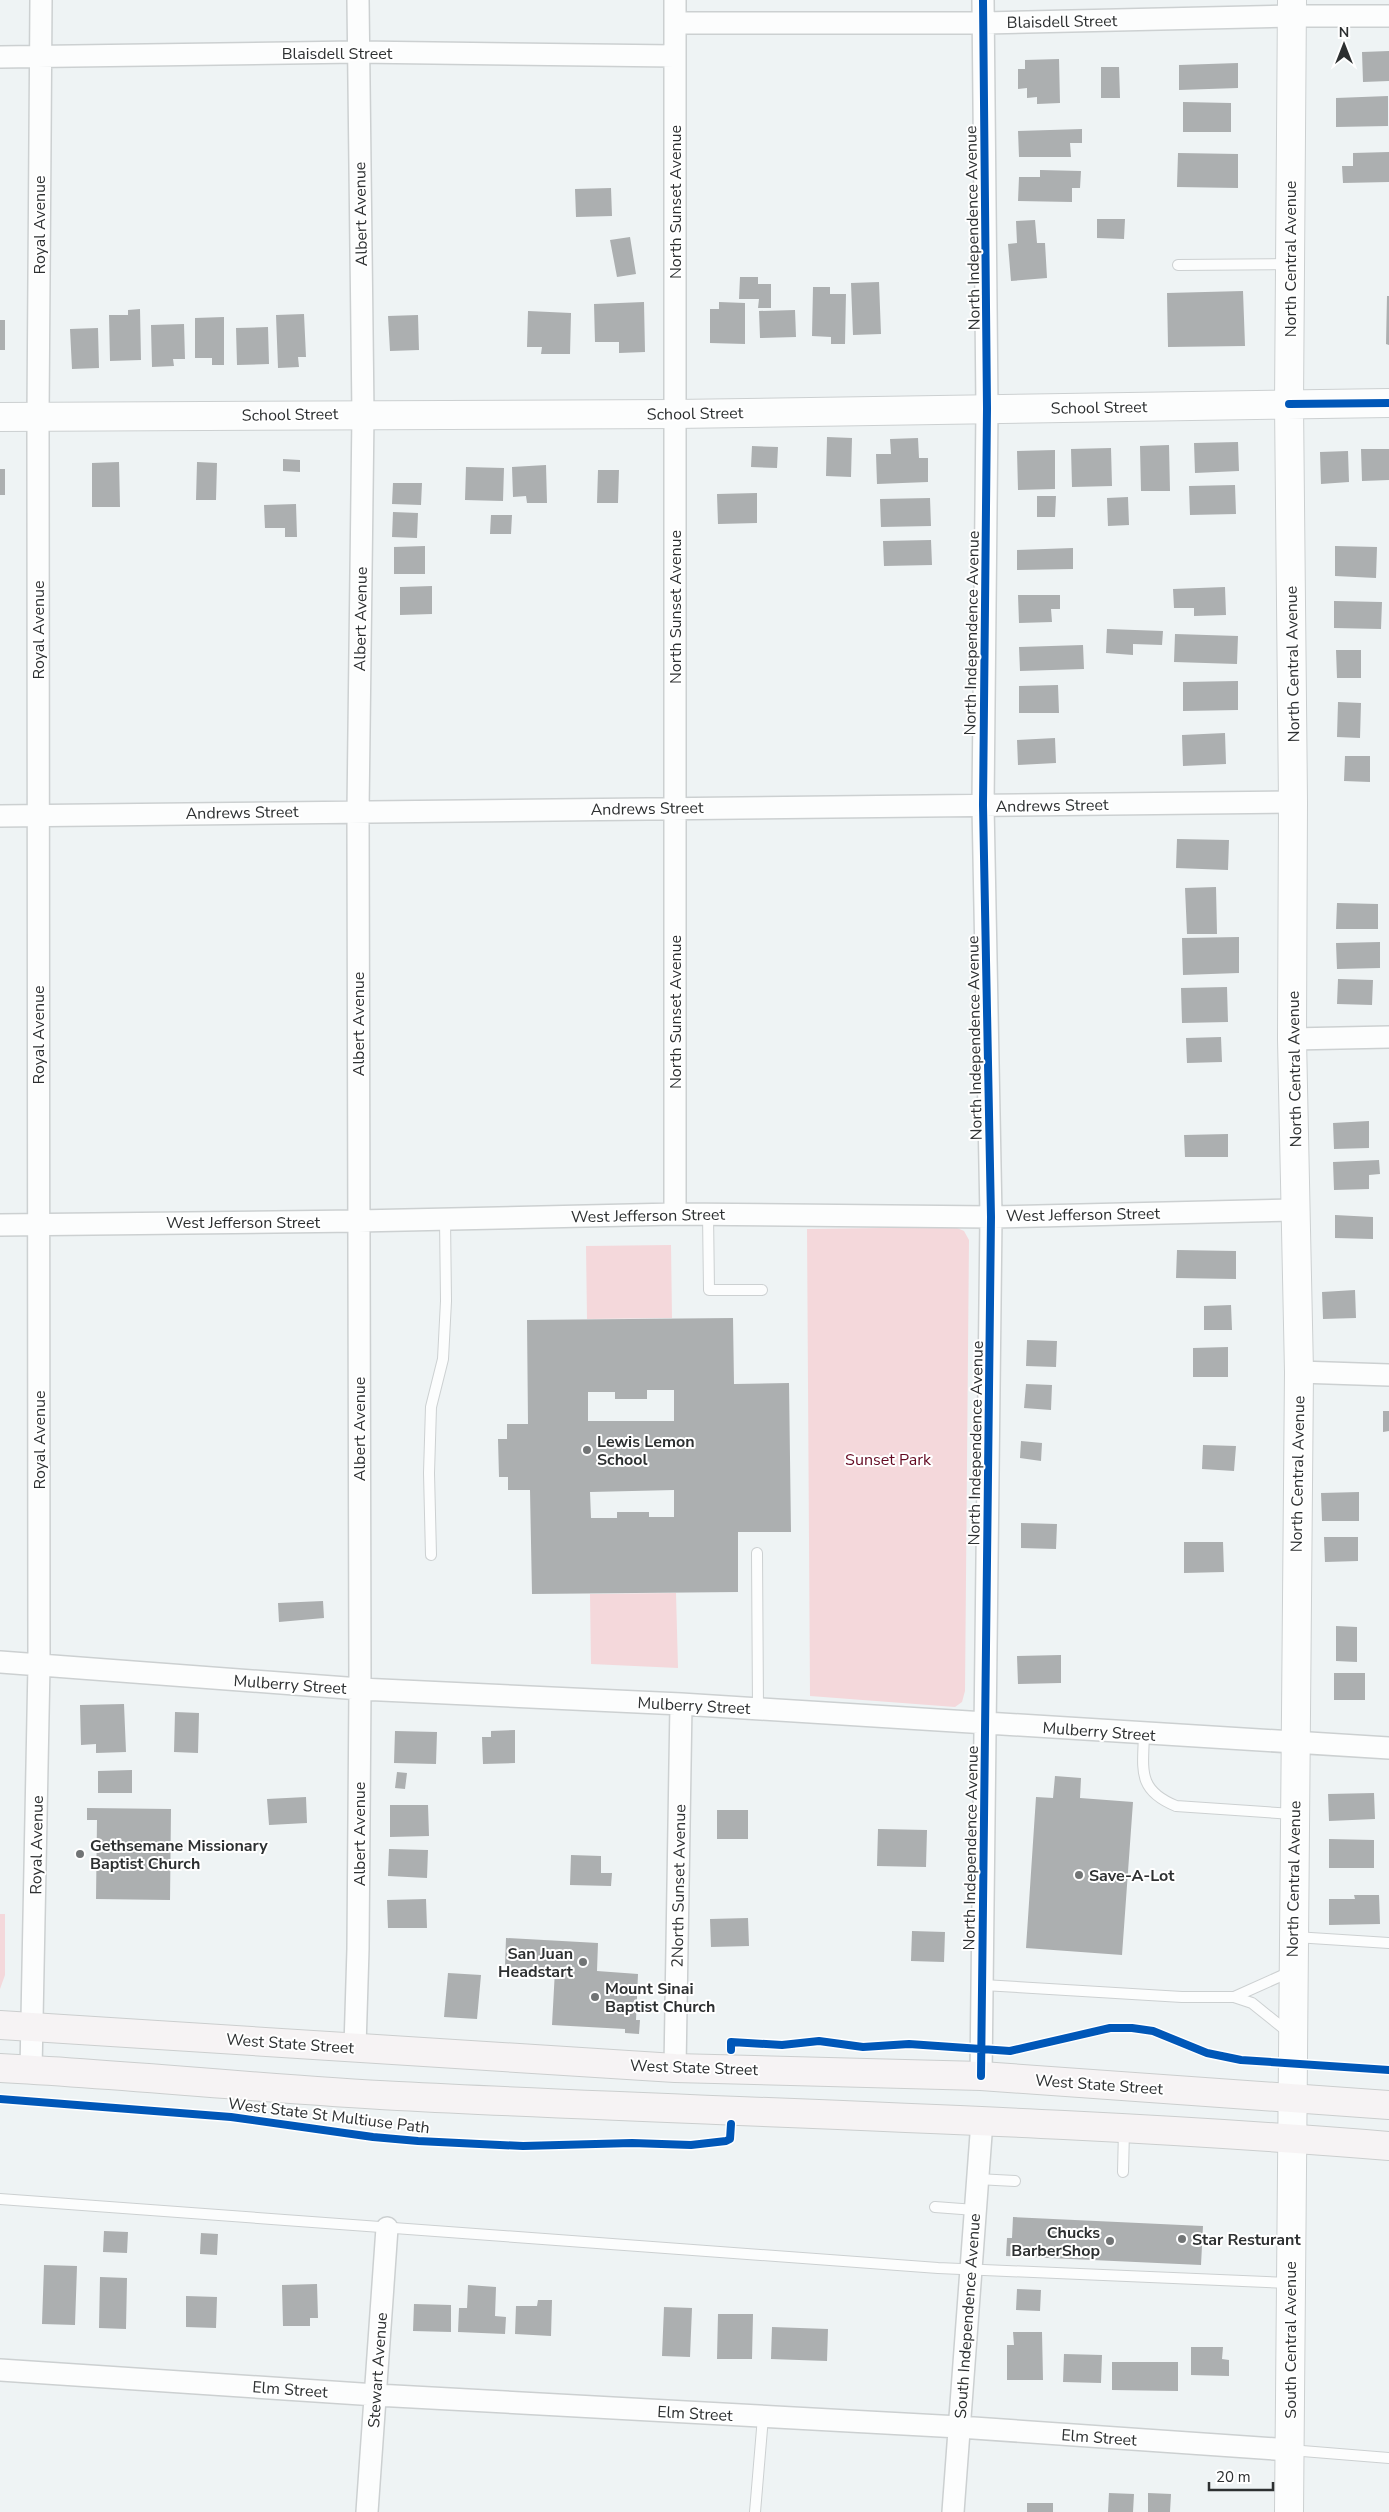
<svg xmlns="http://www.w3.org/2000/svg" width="1389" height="2512" font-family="'Nunito Sans',sans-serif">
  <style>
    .green { fill: #f4d8db }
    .building { fill: #acafb0; fill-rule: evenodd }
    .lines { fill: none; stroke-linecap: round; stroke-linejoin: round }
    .lane-casing { stroke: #ccd0d1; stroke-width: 12 }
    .street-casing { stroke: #ccd0d1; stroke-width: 24 }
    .secondary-casing { stroke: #ccd0d1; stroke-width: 30 }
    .primary-casing { stroke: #cbcece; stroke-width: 30 }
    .lane { stroke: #fcfdfd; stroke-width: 10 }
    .street { stroke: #fcfdfd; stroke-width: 21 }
    .secondary { stroke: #fcfdfd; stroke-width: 28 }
    .primary { stroke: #f6f3f4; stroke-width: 28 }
    .cycleway-casing { stroke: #fff; stroke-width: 11 }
    .cycleway { stroke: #0057b8; stroke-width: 8 }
    .poi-dot { fill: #717475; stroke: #fff; stroke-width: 2 }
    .labels { text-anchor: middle; stroke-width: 4; stroke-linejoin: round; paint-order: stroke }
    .street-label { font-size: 16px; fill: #2d3031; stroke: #fff }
    .poi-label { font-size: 16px; font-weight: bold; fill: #2d3031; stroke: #fff; text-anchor: start }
    .park-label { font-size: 16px; fill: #630921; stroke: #fff }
  </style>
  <rect width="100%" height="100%" fill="#eef3f4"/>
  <path class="green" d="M 955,1227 L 964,1231 L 969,1240 L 965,1691 L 962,1702 L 955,1707 L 810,1696 L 807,1229 Z
    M 671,1245 L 672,1318 L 587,1319 L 586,1246 Z
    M 676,1593 L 678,1668 L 591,1664 L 590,1594 Z
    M 0,1914 L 5,1914 L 5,1975 L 0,1989 Z"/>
  <path class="building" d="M 1389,51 L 1389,81 L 1363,82 L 1362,52 Z
    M 1059,59 L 1060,103 L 1037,104 L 1037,97 L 1027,98 L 1027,88 L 1018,89 L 1018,69 L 1025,69 L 1025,60 Z
    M 1238,63 L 1238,88 L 1179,90 L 1179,65 Z
    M 1101,67 L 1119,67 L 1120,98 L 1101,98 Z
    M 1388,96 L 1388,126 L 1336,127 L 1336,98 Z
    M 1183,102 L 1231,103 L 1231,132 L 1183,132 Z
    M 1082,129 L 1082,143 L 1070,143 L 1071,157 L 1019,157 L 1018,131 Z
    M 1389,152 L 1389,182 L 1343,183 L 1342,166 L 1353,166 L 1353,153 Z
    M 1178,153 L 1238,154 L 1238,188 L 1177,187 Z
    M 1040,170 L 1081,171 L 1080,188 L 1072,188 L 1072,202 L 1018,201 L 1019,177 L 1040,177 Z
    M 611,188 L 612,216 L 576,217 L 575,189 Z
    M 1097,219 L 1125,219 L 1124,239 L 1097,238 Z
    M 1035,220 L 1037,243 L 1045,243 L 1047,278 L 1011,281 L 1008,244 L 1017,243 L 1016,221 Z
    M 630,237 L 636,274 L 617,277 L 610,240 Z
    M 740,277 L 758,277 L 758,284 L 771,284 L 771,308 L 758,308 L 759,299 L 739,299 Z
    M 879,282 L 881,334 L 853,335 L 851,283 Z
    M 813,287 L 830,287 L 830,294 L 846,294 L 845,344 L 831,344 L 831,337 L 812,336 Z
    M 1243,291 L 1245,346 L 1168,347 L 1167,293 Z
    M 1387,296 L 1389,296 L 1389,345 L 1386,344 Z
    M 644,302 L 645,352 L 619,353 L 619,342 L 595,342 L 594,304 Z
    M 719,302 L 745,303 L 745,344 L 710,343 L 710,309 L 719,309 Z
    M 140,309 L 141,360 L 110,361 L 109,315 L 128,315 L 128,310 Z
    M 795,310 L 796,337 L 760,338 L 759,311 Z
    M 528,311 L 571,313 L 570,354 L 541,354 L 542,347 L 527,347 Z
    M 304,314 L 306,357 L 298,357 L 299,367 L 278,368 L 276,315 Z
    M 418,315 L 419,350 L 390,351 L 388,316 Z
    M 224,317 L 224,365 L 212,365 L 212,358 L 195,358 L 195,318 Z
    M 0,320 L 5,320 L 5,350 L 0,350 Z
    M 184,324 L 185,359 L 173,359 L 174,366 L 152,367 L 151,325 Z
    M 268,327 L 269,364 L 237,365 L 236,328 Z
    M 98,328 L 99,368 L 72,369 L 70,329 Z
    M 827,437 L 852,438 L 851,477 L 826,476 Z
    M 918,438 L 919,458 L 928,458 L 928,482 L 877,484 L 876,454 L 891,454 L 890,439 Z
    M 1238,442 L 1239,471 L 1195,473 L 1194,443 Z
    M 1169,445 L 1170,491 L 1141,491 L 1140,446 Z
    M 752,446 L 778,447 L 777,468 L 751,467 Z
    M 1111,448 L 1112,486 L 1072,487 L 1071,449 Z
    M 1361,449 L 1389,449 L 1389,480 L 1362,481 Z
    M 1055,450 L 1055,489 L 1018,490 L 1017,451 Z
    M 1348,451 L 1349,482 L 1321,484 L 1320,452 Z
    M 283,459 L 300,460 L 300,472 L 283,471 Z
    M 119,462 L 120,507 L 92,507 L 92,463 Z
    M 197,462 L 217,463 L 216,500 L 196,500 Z
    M 546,465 L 547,503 L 527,503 L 526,496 L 513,497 L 512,467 Z
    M 466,467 L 504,468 L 503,501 L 465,500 Z
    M 0,469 L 5,469 L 5,495 L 0,495 Z
    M 598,470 L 619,470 L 618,503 L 597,503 Z
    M 393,483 L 422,483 L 421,505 L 392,504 Z
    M 1235,485 L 1236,514 L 1190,515 L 1189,486 Z
    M 757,493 L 757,523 L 718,524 L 717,494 Z
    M 1037,496 L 1056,496 L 1055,517 L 1037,517 Z
    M 1128,497 L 1129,525 L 1108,526 L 1107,498 Z
    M 930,498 L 931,526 L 881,527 L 880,499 Z
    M 296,504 L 297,537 L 285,537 L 285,528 L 265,528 L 264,505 Z
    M 393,512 L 418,513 L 417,538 L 392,537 Z
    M 491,515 L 512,515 L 511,534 L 490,534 Z
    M 931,540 L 932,565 L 884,566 L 883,541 Z
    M 425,546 L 425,574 L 394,574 L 394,547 Z
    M 1335,546 L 1377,547 L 1376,578 L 1335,576 Z
    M 1073,548 L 1073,569 L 1017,570 L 1017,550 Z
    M 432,586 L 432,614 L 400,615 L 400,587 Z
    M 1225,587 L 1226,615 L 1194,616 L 1194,608 L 1174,608 L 1173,589 Z
    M 1018,595 L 1060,595 L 1060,609 L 1051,609 L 1052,622 L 1019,623 Z
    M 1334,601 L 1382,602 L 1381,629 L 1334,628 Z
    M 1107,629 L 1163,631 L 1162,645 L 1133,644 L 1133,655 L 1106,653 Z
    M 1175,634 L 1238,636 L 1237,664 L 1174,662 Z
    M 1083,645 L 1084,669 L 1020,671 L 1019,647 Z
    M 1336,650 L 1361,650 L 1361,678 L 1337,678 Z
    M 1238,681 L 1238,710 L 1183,711 L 1183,682 Z
    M 1058,685 L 1059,713 L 1019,713 L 1019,686 Z
    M 1338,702 L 1361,703 L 1360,738 L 1337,737 Z
    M 1225,733 L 1226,764 L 1183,766 L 1182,735 Z
    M 1055,738 L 1056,763 L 1018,765 L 1017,740 Z
    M 1345,756 L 1370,756 L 1370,782 L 1344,781 Z
    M 1177,839 L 1229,840 L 1228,870 L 1176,868 Z
    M 1216,887 L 1217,934 L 1187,934 L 1185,888 Z
    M 1337,903 L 1378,904 L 1378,929 L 1336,929 Z
    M 1239,937 L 1239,973 L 1183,975 L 1182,938 Z
    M 1380,942 L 1380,968 L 1337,969 L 1336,943 Z
    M 1338,979 L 1373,980 L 1372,1005 L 1337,1004 Z
    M 1227,987 L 1228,1022 L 1182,1023 L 1181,988 Z
    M 1221,1037 L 1222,1062 L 1187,1063 L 1186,1038 Z
    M 1369,1121 L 1369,1148 L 1334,1149 L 1333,1123 Z
    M 1228,1134 L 1228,1157 L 1185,1157 L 1184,1135 Z
    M 1379,1160 L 1380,1174 L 1369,1175 L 1369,1189 L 1334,1190 L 1333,1162 Z
    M 1335,1215 L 1373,1217 L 1373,1239 L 1335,1238 Z
    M 1177,1250 L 1236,1251 L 1236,1279 L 1176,1278 Z
    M 1355,1290 L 1356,1318 L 1323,1319 L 1322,1292 Z
    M 1231,1305 L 1232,1330 L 1204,1330 L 1204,1306 Z
    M 733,1318 L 734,1384 L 789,1383 L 791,1532 L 738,1532 L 738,1592 L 532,1594 L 530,1490 L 508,1490 L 508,1477 L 499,1477 L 498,1439 L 507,1439 L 507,1424 L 528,1424 L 527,1320 ZM 647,1390 L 674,1390 L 674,1421 L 588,1421 L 588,1392 L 615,1392 L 615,1399 L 647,1399 ZM 674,1490 L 674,1517 L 649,1517 L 649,1512 L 617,1512 L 617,1518 L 591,1518 L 590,1492 Z
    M 1027,1340 L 1057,1341 L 1056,1367 L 1026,1366 Z
    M 1228,1347 L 1228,1377 L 1193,1377 L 1193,1348 Z
    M 1026,1384 L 1052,1385 L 1051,1410 L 1024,1408 Z
    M 1383,1411 L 1389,1411 L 1389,1431 L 1383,1432 Z
    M 1021,1441 L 1042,1443 L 1041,1461 L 1020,1458 Z
    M 1203,1445 L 1236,1446 L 1234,1471 L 1202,1469 Z
    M 1359,1492 L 1359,1521 L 1322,1521 L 1321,1493 Z
    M 1021,1523 L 1057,1524 L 1056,1549 L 1021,1548 Z
    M 1324,1537 L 1358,1537 L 1358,1561 L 1325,1562 Z
    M 1184,1542 L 1223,1542 L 1224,1572 L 1184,1573 Z
    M 323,1601 L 324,1618 L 279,1622 L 278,1603 Z
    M 1336,1626 L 1357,1627 L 1357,1662 L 1336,1661 Z
    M 1061,1655 L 1061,1683 L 1018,1684 L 1017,1656 Z
    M 1334,1673 L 1365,1673 L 1365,1700 L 1334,1700 Z
    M 124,1704 L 126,1752 L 96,1753 L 96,1744 L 81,1745 L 80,1705 Z
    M 175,1712 L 199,1713 L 198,1753 L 174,1752 Z
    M 515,1730 L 515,1763 L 483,1764 L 482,1737 L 491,1737 L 491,1731 Z
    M 395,1731 L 437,1732 L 436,1764 L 394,1763 Z
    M 132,1770 L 132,1793 L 98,1793 L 98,1771 Z
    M 397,1772 L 407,1773 L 405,1789 L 395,1788 Z
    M 1055,1776 L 1081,1778 L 1080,1798 L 1133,1802 L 1122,1955 L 1026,1948 L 1036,1797 L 1053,1798 Z
    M 1374,1793 L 1375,1819 L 1329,1821 L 1328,1794 Z
    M 306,1797 L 307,1823 L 269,1825 L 267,1799 Z
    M 390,1805 L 428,1805 L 429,1836 L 390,1837 Z
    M 87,1808 L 171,1809 L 170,1900 L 96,1899 L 97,1820 L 87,1820 Z
    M 717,1810 L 748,1810 L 748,1839 L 717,1839 Z
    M 878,1829 L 927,1830 L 926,1867 L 877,1866 Z
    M 1329,1839 L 1374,1840 L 1374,1868 L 1329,1868 Z
    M 389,1849 L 428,1850 L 427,1878 L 388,1876 Z
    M 571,1855 L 601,1856 L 601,1873 L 612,1873 L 611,1886 L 570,1885 Z
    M 1354,1895 L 1379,1895 L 1380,1924 L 1329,1925 L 1329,1899 L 1355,1899 Z
    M 426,1899 L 427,1928 L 388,1928 L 387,1900 Z
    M 748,1918 L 749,1946 L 711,1947 L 710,1919 Z
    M 912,1931 L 945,1932 L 944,1962 L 911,1961 Z
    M 506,1938 L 598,1943 L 597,1971 L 638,1974 L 636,2020 L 640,2020 L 639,2034 L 625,2033 L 625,2029 L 552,2025 L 555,1970 L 505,1967 Z
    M 448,1973 L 481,1975 L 477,2019 L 444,2017 Z
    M 1013,2217 L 1203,2226 L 1201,2265 L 1006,2256 L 1007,2238 L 1012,2238 Z
    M 104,2231 L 128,2232 L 127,2253 L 103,2252 Z
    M 201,2233 L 218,2234 L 217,2255 L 200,2254 Z
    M 44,2265 L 77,2266 L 75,2325 L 42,2324 Z
    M 100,2277 L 127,2278 L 126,2329 L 99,2328 Z
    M 317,2284 L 318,2318 L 310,2318 L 310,2326 L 283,2326 L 282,2285 Z
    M 468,2285 L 496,2287 L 495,2316 L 506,2317 L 505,2334 L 458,2332 L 459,2308 L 467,2308 Z
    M 1017,2289 L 1041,2290 L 1040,2311 L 1016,2310 Z
    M 186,2296 L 217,2297 L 216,2328 L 186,2327 Z
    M 538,2300 L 552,2300 L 551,2336 L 515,2334 L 516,2306 L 537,2306 Z
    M 414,2304 L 451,2305 L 451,2332 L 413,2331 Z
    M 664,2307 L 692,2308 L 690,2357 L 662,2356 Z
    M 718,2314 L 753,2314 L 752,2359 L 717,2359 Z
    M 772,2327 L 828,2329 L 827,2361 L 771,2359 Z
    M 1013,2332 L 1042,2332 L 1043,2380 L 1007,2380 L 1007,2345 L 1014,2345 Z
    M 1191,2347 L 1223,2347 L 1222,2359 L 1229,2360 L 1229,2376 L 1191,2375 Z
    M 1064,2354 L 1102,2355 L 1101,2383 L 1063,2382 Z
    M 1112,2362 L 1178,2362 L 1178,2391 L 1112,2390 Z
    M 1109,2493 L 1134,2494 L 1133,2512 L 1108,2512 Z
    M 1148,2493 L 1171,2494 L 1170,2512 L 1148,2512 Z
    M 1027,2503 L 1053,2503 L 1053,2512 L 1027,2512 Z"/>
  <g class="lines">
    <g class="lane-casing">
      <path id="lane" d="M 1178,265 L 1289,264
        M 708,1214 L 709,1290 L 762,1290
        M 757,1553 L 758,1709
        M 431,1555 L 429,1473 L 431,1407 L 443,1359 L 446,1301 L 445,1219
        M 1144,1734 C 1143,1770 1137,1790 1176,1806 L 1293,1814
        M 1295,1937 L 1389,1943
        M 983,1985 L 1182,1997 L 1234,1997 L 1252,2003 L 1288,2032
        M 1234,1997 L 1292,1971
        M 1123,2172 L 1124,2130
        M 977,2179 L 1015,2181
        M 0,2199 L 938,2268 L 1289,2283
        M 935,2207 L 975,2210
        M 1290,2450 L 1389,2458
        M 755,2512 L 763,2417"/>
    </g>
    <g class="street-casing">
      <path id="street" d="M 675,0 L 675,1214
        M 675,23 L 984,23 L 1292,16 L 1389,16
        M 0,57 L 357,52 L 675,56
        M 0,816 L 1293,802
        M 1292,1039 L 1389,1037
        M 0,1225 L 358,1221 L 675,1214 L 991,1217 L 1295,1210
        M 1299,1372 L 1389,1375
        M 0,1662 L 360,1689 L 681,1704 L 1389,1748
        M 355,2047 L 358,1949 L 360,1689 L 358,811 L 363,414 L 358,0
        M 675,2068 L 681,1704
        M 31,2070 L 39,1665 L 38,416 L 41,0
        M 981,2076 L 991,1217 L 983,805 L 987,408 L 983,0
        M 0,2370 L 376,2395 L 959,2427 L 1290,2450
        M 367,2512 L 387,2228
        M 953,2512 L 982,2121"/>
    </g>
    <g class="secondary-casing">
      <path id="secondary" d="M 0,417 L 675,414 L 1389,403
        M 1289,2512 L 1299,1372 L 1292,1039 L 1293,802 L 1289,404 L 1292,0"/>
    </g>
    <g class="primary-casing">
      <path id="primary" d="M 0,2025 L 675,2068 L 981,2076 L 1389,2105
        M 0,2068 C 133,2075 265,2089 398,2096 C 728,2113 1059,2119 1389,2146"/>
    </g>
    <use href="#lane" class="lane"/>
    <use href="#street" class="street"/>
    <use href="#secondary" class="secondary"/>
    <use href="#primary" class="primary"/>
    <g class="cycleway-casing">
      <path id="cycleway" d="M 1289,404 L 1389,403
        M 731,2050 L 731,2042 L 782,2045 L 819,2041 L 863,2047 L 909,2044 L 1010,2051 L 1110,2028 L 1132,2028 L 1153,2031 L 1207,2053 L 1241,2060 L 1389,2070
        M 981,2076 L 991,1217 L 983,805 L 987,408 L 983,0
        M 0,2099 L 231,2117 L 373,2137 L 418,2141 L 523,2146 L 632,2143 L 691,2145 L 726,2141 L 730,2139 L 731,2124"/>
    </g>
    <use href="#cycleway" class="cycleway"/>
  </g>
  <g class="poi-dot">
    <circle cx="587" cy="1450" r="5"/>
    <circle cx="80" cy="1854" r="5"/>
    <circle cx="1079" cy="1875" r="5"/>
    <circle cx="583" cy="1962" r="5"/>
    <circle cx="595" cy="1997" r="5"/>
    <circle cx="1182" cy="2239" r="5"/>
    <circle cx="1110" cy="2241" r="5"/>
  </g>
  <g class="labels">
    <g class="street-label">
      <text transform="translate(1062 21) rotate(-1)" y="6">Blaisdell Street</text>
      <text x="337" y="59">Blaisdell Street</text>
      <text transform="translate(675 202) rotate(-90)" y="6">North Sunset Avenue</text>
      <text transform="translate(360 214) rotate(-91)" y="6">Albert Avenue</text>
      <text transform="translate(39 225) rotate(-90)" y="6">Royal Avenue</text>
      <text transform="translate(972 228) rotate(-91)" y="6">North Independence Avenue</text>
      <text transform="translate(1290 259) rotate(-90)" y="6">North Central Avenue</text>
      <text transform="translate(1099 407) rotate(-1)" y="6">School Street</text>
      <text transform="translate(695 413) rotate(-1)" y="6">School Street</text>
      <text transform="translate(290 414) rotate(-1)" y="6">School Street</text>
      <text transform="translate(675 607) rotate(-90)" y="6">North Sunset Avenue</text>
      <text transform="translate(360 619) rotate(-89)" y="6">Albert Avenue</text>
      <text transform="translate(38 630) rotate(-90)" y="6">Royal Avenue</text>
      <text transform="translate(971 633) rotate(-89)" y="6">North Independence Avenue</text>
      <text transform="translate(1292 664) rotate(-91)" y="6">North Central Avenue</text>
      <text transform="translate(1052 805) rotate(-1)" y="6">Andrews Street</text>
      <text transform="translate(647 808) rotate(-1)" y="6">Andrews Street</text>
      <text transform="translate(242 812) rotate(-1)" y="6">Andrews Street</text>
      <text transform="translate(675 1012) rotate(-90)" y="6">North Sunset Avenue</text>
      <text transform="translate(358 1024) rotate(-90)" y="6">Albert Avenue</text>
      <text transform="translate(38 1035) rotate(-90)" y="6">Royal Avenue</text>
      <text transform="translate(974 1038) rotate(-91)" y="6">North Independence Avenue</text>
      <text transform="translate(1294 1069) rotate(-91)" y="6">North Central Avenue</text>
      <text transform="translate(1083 1214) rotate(-1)" y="6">West Jefferson Street</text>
      <text transform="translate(648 1215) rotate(-1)" y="6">West Jefferson Street</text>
      <text x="243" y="1228">West Jefferson Street</text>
      <text transform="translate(359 1429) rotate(-90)" y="6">Albert Avenue</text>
      <text transform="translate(39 1440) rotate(-90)" y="6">Royal Avenue</text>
      <text transform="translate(975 1443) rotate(-89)" y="6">North Independence Avenue</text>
      <text transform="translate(1297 1474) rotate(-89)" y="6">North Central Avenue</text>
      <text transform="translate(290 1684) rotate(4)" y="6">Mulberry Street</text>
      <text transform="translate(694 1705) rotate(3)" y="6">Mulberry Street</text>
      <text transform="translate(1099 1731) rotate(4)" y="6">Mulberry Street</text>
      <text transform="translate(359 1834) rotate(-90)" y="6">Albert Avenue</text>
      <text transform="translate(36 1845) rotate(-89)" y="6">Royal Avenue</text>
      <text transform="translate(970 1848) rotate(-89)" y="6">North Independence Avenue</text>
      <text transform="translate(1293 1879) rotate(-89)" y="6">North Central Avenue</text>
      <text transform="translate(678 1886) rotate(-89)" y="6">2North Sunset Avenue</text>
      <text transform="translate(290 2043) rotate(4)" y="6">West State Street</text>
      <text transform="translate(694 2067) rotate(2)" y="6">West State Street</text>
      <text transform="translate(1099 2084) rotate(4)" y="6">West State Street</text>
      <text transform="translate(329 2115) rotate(7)" y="6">West State St Multiuse Path</text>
      <text transform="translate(967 2316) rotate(-86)" y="6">South Independence Avenue</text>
      <text transform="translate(1290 2340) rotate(-90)" y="6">South Central Avenue</text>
      <text transform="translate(377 2370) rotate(-86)" y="6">Stewart Avenue</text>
      <text transform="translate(290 2389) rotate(4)" y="6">Elm Street</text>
      <text transform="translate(695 2413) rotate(3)" y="6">Elm Street</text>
      <text transform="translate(1099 2437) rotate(4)" y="6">Elm Street</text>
    </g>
    <g class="poi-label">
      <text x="597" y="1447">Lewis Lemon<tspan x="597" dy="18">School</tspan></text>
      <text x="90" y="1851">Gethsemane Missionary<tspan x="90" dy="18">Baptist Church</tspan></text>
      <text x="1089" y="1881">Save-A-Lot</text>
      <text x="573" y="1959" text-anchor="end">San Juan<tspan x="573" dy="18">Headstart</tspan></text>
      <text x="605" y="1994">Mount Sinai<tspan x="605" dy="18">Baptist Church</tspan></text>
      <text x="1100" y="2238" text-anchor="end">Chucks<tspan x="1100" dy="18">BarberShop</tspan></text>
      <text x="1192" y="2245">Star Resturant</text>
    </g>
    <g class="park-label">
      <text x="888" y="1465">Sunset Park</text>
    </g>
  </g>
  <g transform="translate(1344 45)" stroke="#ffffff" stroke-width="4" paint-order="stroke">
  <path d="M0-4L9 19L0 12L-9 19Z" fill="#2d3031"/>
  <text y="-8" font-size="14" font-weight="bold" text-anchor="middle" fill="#2d3031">N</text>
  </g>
  <path d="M1209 2482v8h64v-8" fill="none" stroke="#2d3031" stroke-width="2.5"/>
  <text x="1216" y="2482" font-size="15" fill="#2d3031" stroke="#ffffff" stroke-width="4" paint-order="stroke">20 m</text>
</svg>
